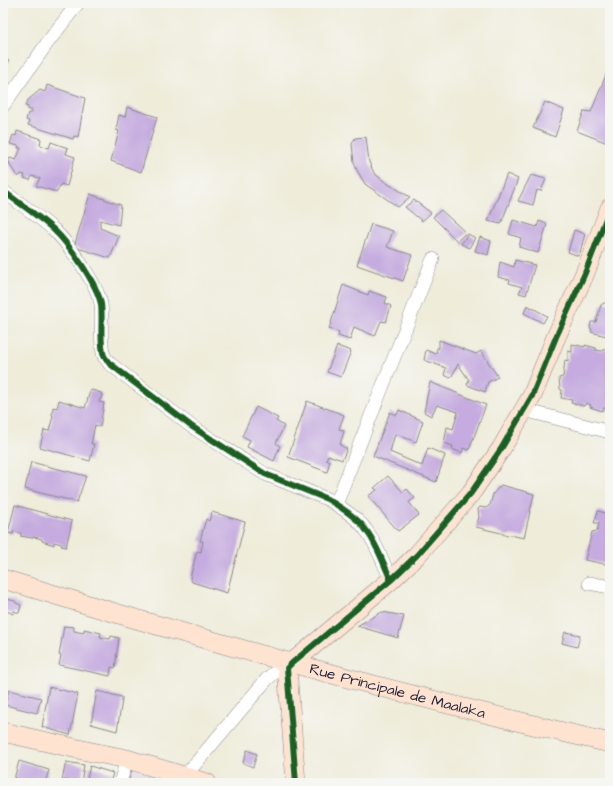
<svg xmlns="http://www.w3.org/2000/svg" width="613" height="786" font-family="'Architects Daughter',sans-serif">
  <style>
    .building { fill: #c5abdf }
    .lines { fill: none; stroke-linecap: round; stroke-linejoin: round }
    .street-casing { stroke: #88878a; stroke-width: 14 }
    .secondary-casing { stroke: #88878a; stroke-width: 20 }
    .street { stroke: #fff; stroke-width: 13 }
    .secondary { stroke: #fee3d1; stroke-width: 19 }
    .cycleway-casing { stroke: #f6f6f2; stroke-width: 8 }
    .cycleway { stroke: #1b5e20; stroke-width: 6 }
    .labels { text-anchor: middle; stroke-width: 3; stroke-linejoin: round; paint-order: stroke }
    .street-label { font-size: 15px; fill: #22223b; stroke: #f6f6f2 }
  </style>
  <rect width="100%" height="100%" fill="#f6f6f2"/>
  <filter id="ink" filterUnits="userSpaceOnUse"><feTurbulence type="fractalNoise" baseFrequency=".025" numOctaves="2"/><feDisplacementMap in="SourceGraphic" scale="8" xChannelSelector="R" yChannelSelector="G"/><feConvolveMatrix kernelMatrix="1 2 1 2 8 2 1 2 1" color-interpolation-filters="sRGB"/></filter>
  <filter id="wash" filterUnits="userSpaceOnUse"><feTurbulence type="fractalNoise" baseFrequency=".012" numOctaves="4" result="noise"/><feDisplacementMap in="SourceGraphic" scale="16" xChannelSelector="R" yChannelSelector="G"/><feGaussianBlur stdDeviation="0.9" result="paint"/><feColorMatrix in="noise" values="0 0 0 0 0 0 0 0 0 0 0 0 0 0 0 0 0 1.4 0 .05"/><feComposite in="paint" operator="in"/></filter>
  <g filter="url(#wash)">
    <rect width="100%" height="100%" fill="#efecda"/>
    <g id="blocks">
      <path class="building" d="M 3,57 L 9,61 L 3,70 Z
        M 610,65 L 610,144 L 577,131 L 584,111 L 591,112 Z
        M 47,85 L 85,98 L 78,137 L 74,136 L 73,139 L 28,125 L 29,121 L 26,120 L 28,113 L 32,113 L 32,110 L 28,110 L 28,107 L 25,106 L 28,100 L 40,90 L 45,92 Z
        M 545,102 L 564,110 L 555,137 L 533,128 Z
        M 127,107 L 157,117 L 141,172 L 111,161 L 119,131 L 116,130 L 119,115 L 125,117 Z
        M 17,131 L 41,139 L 40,145 L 49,148 L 51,142 L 68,148 L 66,154 L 75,157 L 67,186 L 61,184 L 57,192 L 36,186 L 40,178 L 32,176 L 30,180 L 24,178 L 25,175 L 21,174 L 20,176 L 17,176 L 11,167 L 8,160 L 10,158 L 16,160 L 21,148 L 18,148 L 19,146 L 10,144 L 13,135 L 16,136 Z
        M 366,137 L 369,162 L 374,173 L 385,182 L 410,197 L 398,207 L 365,184 L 358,172 L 354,163 L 352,144 L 355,138 Z
        M 507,174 L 518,179 L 501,224 L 488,221 Z
        M 531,175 L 546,179 L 541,191 L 537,190 L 533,205 L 518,201 Z
        M 90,194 L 121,205 L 119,225 L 100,220 L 100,228 L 119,236 L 110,258 L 74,247 Z
        M 414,200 L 431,213 L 422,221 L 405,207 Z
        M 441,210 L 466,233 L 457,241 L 433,217 Z
        M 513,220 L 537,227 L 539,221 L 547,224 L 538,253 L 519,247 L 521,238 L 509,234 Z
        M 371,224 L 393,231 L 387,247 L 412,255 L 403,281 L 357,265 Z
        M 574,230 L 585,234 L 579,256 L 568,252 Z
        M 468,234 L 475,238 L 469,248 L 461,244 Z
        M 480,237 L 491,241 L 488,255 L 475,251 Z
        M 515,260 L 535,265 L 526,295 L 519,293 L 522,287 L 509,283 L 510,280 L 498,277 L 500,262 L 514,267 Z
        M 343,285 L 368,295 L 369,291 L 387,297 L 385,303 L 391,306 L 386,322 L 381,321 L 375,336 L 354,327 L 350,340 L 338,336 L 339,332 L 329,329 Z
        M 604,303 L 610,303 L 610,337 L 591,332 L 592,329 L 590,328 L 591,322 L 596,322 L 601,305 Z
        M 527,305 L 547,316 L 543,323 L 524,313 Z
        M 439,340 L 476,354 L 481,351 L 498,377 L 488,382 L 485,392 L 467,385 L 469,380 L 458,364 L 452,376 L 449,377 L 444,375 L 446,368 L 424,360 L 426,350 L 436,354 L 437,348 L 439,348 Z
        M 572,344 L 585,347 L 585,345 L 596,348 L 596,350 L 602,351 L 604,349 L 610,350 L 610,410 L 604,408 L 602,411 L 590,407 L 591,405 L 586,403 L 584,406 L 571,403 L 572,400 L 561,398 L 562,390 L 560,389 L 559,378 L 563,377 L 565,360 L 568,361 L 568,351 L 572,352 Z
        M 337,346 L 351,351 L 341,377 L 327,372 Z
        M 430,382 L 486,405 L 469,450 L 463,448 L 462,453 L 452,449 L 453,446 L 444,443 L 447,427 L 453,429 L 458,412 L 437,405 L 431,416 L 424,412 Z
        M 92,390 L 101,393 L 102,396 L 99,402 L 104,403 L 100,427 L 95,425 L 91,444 L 94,444 L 90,461 L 40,447 L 44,430 L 49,431 L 53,416 L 52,415 L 53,407 L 57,408 L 59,400 L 85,408 L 90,391 Z
        M 307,401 L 344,415 L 339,429 L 344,431 L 340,445 L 347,449 L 342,460 L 328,455 L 326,460 L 330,461 L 327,472 L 288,457 Z
        M 256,407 L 278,418 L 276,421 L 284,426 L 276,443 L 280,446 L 274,461 L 247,447 L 250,440 L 242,436 Z
        M 399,410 L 423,421 L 416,442 L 395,434 L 390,452 L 422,466 L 428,448 L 445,455 L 436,482 L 373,456 L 390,412 L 397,415 Z
        M 31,462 L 86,476 L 77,502 L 25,489 Z
        M 388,476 L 403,492 L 407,489 L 415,498 L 409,502 L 419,515 L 398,531 L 368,496 L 377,490 L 374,488 Z
        M 501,485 L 534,494 L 524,538 L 510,535 L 507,536 L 501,533 L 476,527 L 479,517 L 478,509 L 480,507 L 486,508 L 490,505 L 493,494 Z
        M 15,505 L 72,521 L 66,547 L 61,546 L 62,544 L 54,542 L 54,545 L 42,541 L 42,539 L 34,537 L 32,538 L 20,536 L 22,534 L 14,531 L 13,534 L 8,533 Z
        M 598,511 L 610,514 L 610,565 L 585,560 L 592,532 L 597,531 L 599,523 L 594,523 Z
        M 212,512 L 245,522 L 227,593 L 192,582 L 190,578 L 197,551 L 201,552 L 203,541 L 200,541 L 206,519 L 209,521 Z
        M 3,598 L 15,601 L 16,603 L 21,605 L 19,613 L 14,611 L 13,614 L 7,611 L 6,614 L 3,613 Z
        M 382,612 L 404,616 L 398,638 L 357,626 Z
        M 64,626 L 74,627 L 74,631 L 84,633 L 84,629 L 101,633 L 100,637 L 110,639 L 111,636 L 119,638 L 115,668 L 111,667 L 110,676 L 59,665 L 61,656 L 59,655 Z
        M 565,632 L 580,635 L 577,647 L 562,643 Z
        M 49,687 L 78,694 L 70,735 L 42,727 Z
        M 9,690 L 41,698 L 37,713 L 5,705 Z
        M 97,691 L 122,697 L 122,700 L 117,731 L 91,724 Z
        M 247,750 L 257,754 L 253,767 L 243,763 Z
        M 19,761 L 49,770 L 45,783 L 13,783 Z
        M 66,762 L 84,765 L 81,783 L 62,780 Z
        M 90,766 L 113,773 L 110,783 L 86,783 Z
        M 133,767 L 161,777 L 158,783 L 128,783 Z"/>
    </g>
  </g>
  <g filter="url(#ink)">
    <use href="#blocks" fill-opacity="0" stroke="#88878a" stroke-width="1"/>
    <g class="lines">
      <g class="street-casing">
        <path id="street" d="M 3,106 L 48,42 L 78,3
          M 3,191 C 19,203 40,217 54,230 C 69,244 97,284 101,304 C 103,319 99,343 104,356 C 105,358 108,361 109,363 L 191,426 L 265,474 L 327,499 C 339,506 358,518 366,530 C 377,544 383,563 391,580
          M 524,410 L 610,432
          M 336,504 L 433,259
          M 589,583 L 610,587
          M 185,776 L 267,679 L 274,673 L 287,668
          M 120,783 L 127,759"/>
      </g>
      <g class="secondary-casing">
        <g id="secondary">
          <path id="s1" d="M 3,579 C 203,641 406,696 610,743"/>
          <path d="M 3,732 L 87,751 L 127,759 L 207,783"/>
          <path d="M 296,783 L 287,668 L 292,663 L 391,580 L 417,555 L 471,493 L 501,449 L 532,396 L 556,337 L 585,273 L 610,208"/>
        </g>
      </g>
      <use href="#street" class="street"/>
      <use href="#secondary" class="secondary"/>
      <g class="cycleway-casing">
        <path id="cycleway" d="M 3,191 C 19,203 40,217 54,230 C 69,244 97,284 101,304 C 103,319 99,343 104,356 C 105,358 108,361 109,363 L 191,426 L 265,474 L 327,499 C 339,506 358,518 366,530 C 377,544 383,563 391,580
          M 296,783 L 287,668 L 292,663 L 391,580 L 417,555 L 471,493 L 501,449 L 532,396 L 556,337 L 585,273 L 610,208"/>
      </g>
      <use href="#cycleway" class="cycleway"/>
    </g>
  </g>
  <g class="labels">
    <g class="street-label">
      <text dy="5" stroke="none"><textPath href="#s1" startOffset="410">Rue Principale de Maalaka</textPath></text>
    </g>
  </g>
  <rect width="613" height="786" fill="none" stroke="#f6f6f2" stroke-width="16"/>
</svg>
